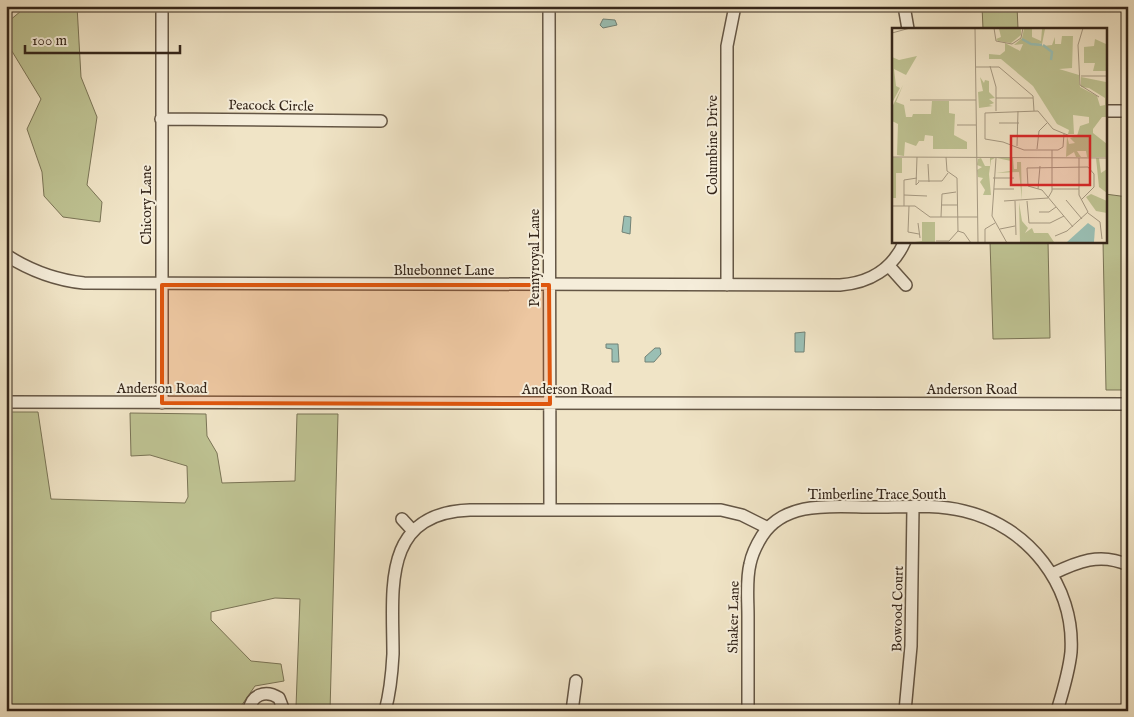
<svg xmlns="http://www.w3.org/2000/svg" width="1134" height="717" font-family="'IM FELL English',serif">
  <style>
    .green { fill: #bec292; stroke: #7a7456 }
    .water { fill: #9abfb4; stroke: #728276 }
    .lines { fill: none; stroke-linecap: round; stroke-linejoin: round }
    .minor-casing { stroke: #645645; stroke-width: 14 }
    .minor { stroke: #f5edda; stroke-width: 11 }
    .marked { fill: #df560d; fill-opacity: 0.2; stroke: #df560d; stroke-width: 4; stroke-linejoin: round }
    .labels { text-anchor: middle; stroke-width: 4; stroke-linejoin: round; paint-order: stroke }
    .street-label { font-size: 14px; fill: #35261a; stroke: #f5edda }
    .inset-river { fill: none; stroke: #9abfb4; stroke-width: 2.5 }
    .inset-road { fill: none; stroke: #a59881; stroke-width: 1 }
    .view { fill: #d62828; fill-opacity: 0.15; stroke: #d62828; stroke-width: 2.5 }
    .inset-edge { fill: none; stroke: #35261a; stroke-width: 2.5 }
  </style>
  <rect width="100%" height="100%" fill="#f0e4c6"/>
  <filter id="stains"><feTurbulence type="fractalNoise" baseFrequency=".004" numOctaves="4"/><feColorMatrix values="0 0 0 0 .2 0 0 0 0 .09 0 0 0 0 .02 0 0 0 .5 -.17"/></filter>
  <radialGradient id="worn" r=".72"><stop offset=".6" stop-color="#630" stop-opacity="0"/><stop offset="1" stop-color="#630" stop-opacity=".3"/></radialGradient>
  <path class="green" d="M 27,6 L 77,6 L 81,77 L 97,117 L 87,185 L 102,202 L 100,222 L 63,217 L 44,196 L 42,172 L 27,129 L 41,99 L 10,48 L 9,21 Z
    M 982,6 L 1017,6 L 1018,29 L 983,29 Z
    M 1105,194 L 1128,197 L 1128,390 L 1106,390 L 1103,241 L 1105,241 Z
    M 990,241 L 1048,241 L 1050,338 L 993,339 Z
    M 6,412 L 38,412 L 51,499 L 185,503 L 188,497 L 187,466 L 150,455 L 131,456 L 130,413 L 206,414 L 207,436 L 217,453 L 222,483 L 295,481 L 297,414 L 338,414 L 330,711 L 311,711 L 296,707 L 300,599 L 275,598 L 211,612 L 211,620 L 251,661 L 281,664 L 284,681 L 255,686 L 239,709 L 230,711 L 6,711 Z"/>
  <path class="water" d="M 603,19 L 615,20 L 617,25 L 603,28 L 600,25 Z
    M 624,216 L 631,217 L 630,234 L 622,232 Z
    M 805,332 L 804,352 L 795,352 L 795,333 Z
    M 606,344 L 618,344 L 619,362 L 612,362 L 612,349 L 606,348 Z
    M 655,348 L 660,348 L 661,354 L 654,362 L 645,362 L 645,357 Z"/>
  <g class="lines">
    <g class="minor-casing">
      <path id="minor" d="M 162,6 L 162,403
        M 549,6 L 550,510
        M 904,6 L 908,29
        M 1105,111 L 1128,111
        M 161,119 L 381,121
        M 6,255 C 31,271 55,280 84,283 L 840,285 C 869,283 893,269 905,241
        M 889,266 L 906,285
        M 727,285 L 727,46 L 735,6
        M 6,402 L 1128,404
        M 402,519 L 413,531
        M 1052,574 C 1077,562 1100,552 1128,565
        M 249,711 C 251,695 265,689 279,698 L 284,711
        M 385,711 C 390,693 392,673 393,654 C 393,589 381,513 470,510 L 721,510 L 742,515 L 768,528
        M 572,711 L 576,681
        M 748,711 C 748,679 748,648 748,616 C 748,599 746,580 750,564 C 752,554 757,544 762,536 C 786,499 836,507 874,507 C 903,507 935,504 964,511 C 1028,526 1075,585 1071,652 C 1069,672 1063,691 1057,711
        M 905,711 L 911,646 L 913,507"/>
    </g>
    <use href="#minor" class="minor"/>
  </g>
  <path class="marked" d="M 162,285 L 549,285 L 550,404 L 162,403 Z"/>
  <g class="labels">
    <g class="street-label">
      <text transform="translate(271 105) rotate(1)" y="5">Peacock Circle</text>
      <text transform="translate(712 145) rotate(-90)" y="5">Columbine Drive</text>
      <text transform="translate(146 205) rotate(-90)" y="5">Chicory Lane</text>
      <text transform="translate(534 258) rotate(-90)" y="5">Pennyroyal Lane</text>
      <text x="444" y="275">Bluebonnet Lane</text>
      <text x="162" y="393">Anderson Road</text>
      <text x="567" y="394">Anderson Road</text>
      <text x="972" y="394">Anderson Road</text>
      <text x="877" y="499">Timberline Trace South</text>
      <text transform="translate(897 609) rotate(-89)" y="5">Bowood Court</text>
      <text transform="translate(733 617) rotate(-89)" y="5">Shaker Lane</text>
    </g>
  </g>
  <g transform="translate(892 28)">
    <rect width="215" height="215" fill="#f0e4c6"/>
    <path d="M 107,1 L 129,1 L 129,7 L 119,15 L 106,13 L 104,11 L 109,9 ZM 132,1 L 140,1 L 140,9 L 149,13 L 150,1 L 153,1 L 150,16 L 147,15 L 151,18 L 160,17 L 163,9 L 163,16 L 169,16 L 170,8 L 181,8 L 180,40 L 167,41 L 187,47 L 188,59 L 205,68 L 208,78 L 213,77 L 213,70 L 197,60 L 189,59 L 189,49 L 214,54 L 215,49 L 215,89 L 210,89 L 201,101 L 201,105 L 215,116 L 215,129 L 195,129 L 194,123 L 185,123 L 189,129 L 184,129 L 182,124 L 174,129 L 175,108 L 177,116 L 183,115 L 178,110 L 185,108 L 188,98 L 197,95 L 197,89 L 181,87 L 182,106 L 176,106 L 177,102 L 165,96 L 141,58 L 109,31 L 97,31 L 97,26 L 108,27 L 113,23 L 113,15 L 128,23 L 131,16 L 122,17 L 130,10 ZM 203,11 L 214,16 L 215,43 L 201,43 L 203,35 L 192,35 L 192,19 L 202,18 ZM 25,28 L 14,47 L 2,41 L 4,58 L 8,60 L 0,75 L 0,29 L 7,32 ZM 88,49 L 92,55 L 93,52 L 97,53 L 97,64 L 103,70 L 97,71 L 102,75 L 97,77 L 101,78 L 87,80 L 86,64 L 91,63 ZM 11,57 L 4,74 L 12,77 L 14,89 L 20,89 L 21,86 L 39,86 L 40,73 L 57,73 L 57,85 L 63,86 L 62,107 L 75,114 L 75,121 L 41,121 L 41,108 L 33,107 L 32,113 L 27,113 L 24,118 L 13,114 L 12,128 L 5,127 L 6,96 L 0,93 L 0,79 ZM 0,129 L 10,130 L 10,145 L 4,145 L 4,170 L 1,170 ZM 89,130 L 93,138 L 98,138 L 98,130 L 103,130 L 99,132 L 97,146 L 99,167 L 91,167 L 93,162 L 88,154 L 91,150 L 86,149 L 85,142 L 90,139 L 85,137 L 86,131 ZM 105,130 L 121,130 L 122,141 L 125,141 L 125,134 L 129,134 L 130,172 L 127,144 L 104,145 L 118,143 L 120,139 L 119,133 ZM 204,130 L 207,130 L 209,145 L 215,141 L 215,165 L 207,159 ZM 199,166 L 215,173 L 215,185 L 204,183 L 194,169 ZM 127,174 L 130,193 L 136,200 L 133,205 L 140,200 L 142,205 L 156,205 L 162,214 L 176,215 L 128,215 ZM 30,194 L 43,194 L 43,215 L 16,215 L 30,213 Z" fill="#bec292"/>
    <path d="M 196,195 L 203,200 L 202,214 L 175,214 Z" fill="#9abfb4"/>
    <path class="inset-river" d="M 130,11 L 139,16 L 150,17M 151,17 L 160,24 L 159,32"/>
    <path class="inset-road" d="M 83,0 L 86,215M 102,0 L 104,13 L 120,16 L 129,10 L 131,0M 191,0 L 186,17 L 188,57 L 207,69M 0,5 L 18,0M 98,38 L 104,59 L 104,83M 84,39 L 107,39 L 141,68 L 142,83M 189,48 L 215,48M 104,70 L 141,70M 18,72 L 84,72M 93,85 L 146,83 L 161,101 L 178,108M 93,85 L 93,111M 107,95 L 127,95M 65,97 L 84,97M 93,111 L 111,114 L 132,122 L 166,122 L 171,119 L 172,106M 125,118 L 126,83M 145,121 L 147,103 L 155,95M 0,129 L 215,130M 25,129 L 24,157 L 27,154M 104,130 L 100,188 L 115,215M 36,136 L 37,154M 101,150 L 122,150M 26,153 L 50,153 L 56,145M 102,161 L 122,161M 146,161 L 148,138M 160,161 L 187,161M 12,167 L 35,168M 174,172 L 190,191M 112,173 L 156,170 L 160,163 L 160,122M 123,173 L 124,207M 135,173 L 137,195M 49,177 L 65,177M 0,178 L 23,178 L 38,189 L 86,189M 12,178 L 12,152 L 25,150M 17,178 L 16,204 L 27,206M 147,184 L 157,184 L 164,179M 196,185 L 208,194 L 210,211M 49,189 L 50,166 L 64,164M 26,195 L 28,210M 137,195 L 158,195 L 172,188M 181,199 L 150,162 L 136,158 L 135,140 L 196,139 L 202,146 L 202,159 L 189,172M 108,201 L 123,198M 66,203 L 72,205 L 79,215M 163,208 L 175,203 L 196,184 L 187,167 L 187,130M 44,213 L 57,213 L 66,203 L 65,150 L 55,143 L 54,129M 93,215 L 93,201 L 103,195"/>
    <path class="view" d="M 119,108 L 198,108 L 198,157 L 119,157 Z"/>
    <rect width="215" height="215" class="inset-edge"/>
  </g>
  <rect width="1134" height="717" fill="none" stroke="#f0e4c6" stroke-width="25"/>
  <rect x="8" y="8" width="1119" height="702" fill="none" stroke="#35261a" stroke-width="2.5"/>
  <rect x="12" y="12" width="1109" height="692" fill="none" stroke="#35261a"/>
  <path d="M25 45v8h155v-8" fill="none" stroke="#35261a" stroke-width="2.5"/>
  <text x="32" y="45" font-size="15" fill="#35261a" stroke="#f5edda" stroke-width="4" paint-order="stroke">100 m</text>
  <rect width="100%" height="100%" filter="url(#stains)"/>
  <rect width="100%" height="100%" fill="url(#worn)"/>
</svg>
